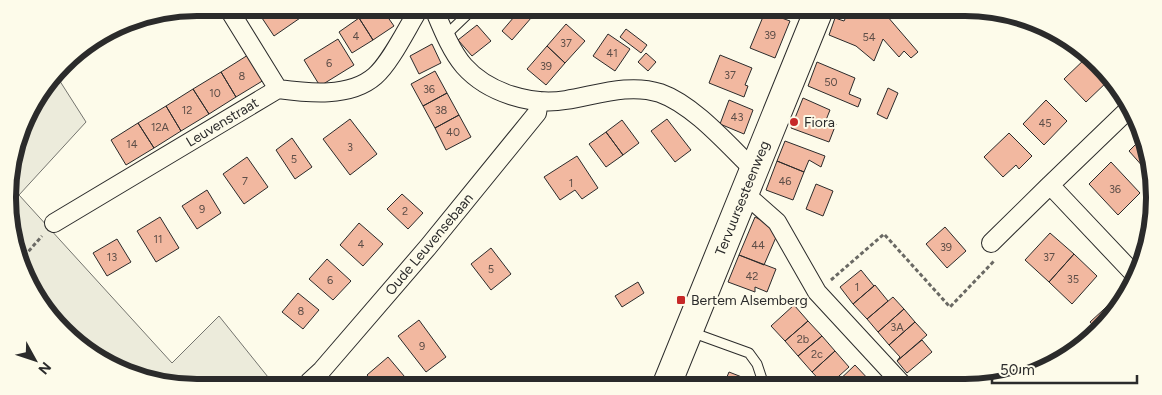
<svg xmlns="http://www.w3.org/2000/svg" width="1162" height="395" font-family="Figtree,sans-serif">
  <style>
    .green { fill: #ecebdb; stroke: #74746e }
    .building { fill: #f2b8a0; stroke: #2b2b2b }
    .lines { fill: none; stroke-linecap: round; stroke-linejoin: round }
    .service-casing { stroke: #2b2b2b; stroke-width: 11 }
    .minor-casing { stroke: #2b2b2b; stroke-width: 20 }
    .primary-casing { stroke: #2b2b2b; stroke-width: 30 }
    .path { stroke: #6a6964; stroke-width: 3; stroke-dasharray: 4 2.5; stroke-linecap: butt }
    .service { stroke: #fdfbea; stroke-width: 9 }
    .minor { stroke: #fdfbea; stroke-width: 18 }
    .primary { stroke: #fdfbea; stroke-width: 28 }
    .poi-dot { fill: #c62828; stroke: #fdfbea; stroke-width: 2 }
    .labels { text-anchor: middle; stroke-width: 4; stroke-linejoin: round; paint-order: stroke }
    .number-label { font-size: 11px; fill: #5d4e48 }
    .street-label { font-size: 14px; fill: #2b2b2b; stroke: #fdfbea }
    .poi-label { font-size: 14px; fill: #2b2b2b; stroke: #fdfbea; text-anchor: start }
    .rim { fill: none; stroke: #2b2b2b; stroke-width: 6 }
  </style>
  <rect width="100%" height="100%" fill="#fdfbea"/>
  <path class="green" d="M 56,75 L 86,122 L 19,195 L 172,363 L 219,316 L 272,382 L 149,381 L 92,355 L 40,303 L 14,246 L 9,173 L 27,113 Z"/>
  <path class="building" d="M 271,8 L 298,8 L 303,16 L 274,36 L 260,15 Z
    M 374,9 L 382,9 L 394,26 L 373,40 L 359,18 Z
    M 520,10 L 538,10 L 512,40 L 502,31 Z
    M 765,12 L 790,21 L 775,58 L 750,48 Z
    M 848,13 L 878,13 L 887,16 L 918,52 L 911,58 L 904,51 L 899,57 L 883,39 L 874,61 L 856,46 L 829,35 L 835,18 L 844,21 Z
    M 359,18 L 373,40 L 352,53 L 339,32 Z
    M 566,24 L 585,41 L 565,63 L 547,46 Z
    M 477,25 L 491,41 L 472,56 L 458,40 Z
    M 626,29 L 647,45 L 641,53 L 620,37 Z
    M 608,34 L 630,49 L 615,71 L 593,56 Z
    M 338,39 L 354,65 L 320,86 L 304,60 Z
    M 432,44 L 441,63 L 419,74 L 410,56 Z
    M 547,46 L 565,63 L 546,85 L 527,69 Z
    M 646,53 L 656,62 L 648,71 L 638,62 Z
    M 248,55 L 264,80 L 236,97 L 221,72 Z
    M 720,55 L 752,68 L 745,85 L 748,86 L 744,97 L 709,83 Z
    M 1088,56 L 1109,80 L 1086,102 L 1064,79 Z
    M 817,62 L 855,78 L 849,94 L 861,99 L 858,107 L 808,86 Z
    M 435,71 L 447,93 L 423,106 L 411,84 Z
    M 221,72 L 236,97 L 209,114 L 193,89 Z
    M 888,88 L 898,93 L 887,119 L 877,114 Z
    M 193,89 L 209,114 L 181,131 L 166,106 Z
    M 447,93 L 459,115 L 435,128 L 423,106 Z
    M 803,98 L 830,110 L 826,120 L 836,124 L 829,142 L 791,128 Z
    M 729,100 L 753,110 L 744,134 L 720,124 Z
    M 1046,100 L 1067,121 L 1044,145 L 1023,124 Z
    M 166,106 L 181,131 L 154,148 L 138,123 Z
    M 459,115 L 471,137 L 446,150 L 435,128 Z
    M 350,119 L 377,154 L 350,175 L 323,139 Z
    M 667,119 L 691,150 L 675,162 L 651,131 Z
    M 622,120 L 639,143 L 623,155 L 606,132 Z
    M 138,123 L 154,148 L 126,165 L 111,140 Z
    M 606,132 L 623,155 L 606,167 L 589,144 Z
    M 1009,133 L 1032,156 L 1019,169 L 1016,165 L 1003,177 L 984,157 Z
    M 292,138 L 312,167 L 295,179 L 276,150 Z
    M 1141,139 L 1150,165 L 1145,169 L 1129,151 Z
    M 785,141 L 825,156 L 821,167 L 809,160 L 804,172 L 777,161 Z
    M 577,156 L 598,188 L 582,199 L 575,190 L 560,200 L 544,177 Z
    M 247,157 L 268,187 L 244,204 L 223,174 Z
    M 777,161 L 804,172 L 793,200 L 766,190 Z
    M 1111,162 L 1140,193 L 1118,215 L 1089,184 Z
    M 816,184 L 833,191 L 823,216 L 806,209 Z
    M 207,190 L 221,213 L 197,229 L 182,206 Z
    M 402,194 L 423,213 L 408,229 L 387,209 Z
    M 160,217 L 179,248 L 156,262 L 137,231 Z
    M 755,217 L 769,224 L 777,235 L 764,265 L 739,255 Z
    M 359,223 L 383,244 L 363,266 L 340,245 Z
    M 945,227 L 966,251 L 947,268 L 926,244 Z
    M 1050,233 L 1074,254 L 1049,282 L 1025,260 Z
    M 117,239 L 131,262 L 107,276 L 93,253 Z
    M 491,248 L 511,274 L 491,290 L 471,264 Z
    M 1074,254 L 1097,276 L 1072,304 L 1049,282 Z
    M 739,255 L 776,269 L 767,292 L 755,287 L 755,292 L 728,282 Z
    M 327,259 L 351,281 L 333,300 L 309,279 Z
    M 861,270 L 874,286 L 853,304 L 840,287 Z
    M 638,282 L 644,293 L 622,307 L 615,296 Z
    M 875,285 L 888,301 L 867,319 L 853,304 Z
    M 298,293 L 319,310 L 303,329 L 282,312 Z
    M 893,297 L 904,309 L 878,332 L 867,319 Z
    M 1116,298 L 1120,303 L 1098,331 L 1090,322 Z
    M 794,305 L 808,321 L 785,341 L 771,326 Z
    M 904,309 L 915,322 L 889,345 L 878,332 Z
    M 419,320 L 446,357 L 426,372 L 398,336 Z
    M 808,321 L 822,336 L 798,356 L 785,341 Z
    M 915,322 L 927,335 L 897,361 L 900,357 L 889,345 Z
    M 822,336 L 835,351 L 812,372 L 798,356 Z
    M 922,340 L 932,352 L 907,373 L 897,361 Z
    M 835,351 L 849,367 L 829,385 L 824,385 L 812,372 Z
    M 388,357 L 410,383 L 373,382 L 367,375 Z
    M 855,365 L 871,382 L 868,385 L 834,385 Z
    M 729,372 L 747,379 L 745,384 L 724,384 Z
    M 942,376 L 950,386 L 932,386 Z"/>
  <g class="lines">
    <g class="service-casing">
      <path id="service" d="M 446,35 L 472,10
        M 691,332 L 749,353 L 757,364 L 764,385"/>
    </g>
    <g class="minor-casing">
      <path id="minor" d="M 228,8 L 278,89
        M 434,9 C 442,28 451,51 464,66 C 488,93 532,106 566,100 C 597,95 629,83 660,93 C 694,105 728,145 754,170
        M 1131,107 L 1050,185 L 1136,276
        M 744,193 L 777,222 L 817,292 L 903,385
        M 54,223 L 278,89 C 308,93 350,98 375,76 C 391,62 407,28 419,9
        M 991,243 L 1050,185
        M 309,382 L 322,370 L 428,247 L 537,113 L 539,101"/>
    </g>
    <g class="primary-casing">
      <path id="primary" d="M 667,384 L 818,12"/>
    </g>
    <path class="path" d="M 20,261 L 42,236
      M 831,280 L 884,234 L 950,307 L 995,260"/>
    <use href="#service" class="service"/>
    <use href="#minor" class="minor"/>
    <use href="#primary" class="primary"/>
  </g>
  <g class="poi-dot">
    <circle cx="794" cy="122" r="5"/>
    <rect x="676" y="295" width="10" height="10" rx="2.5"/>
  </g>
  <g class="labels">
    <g class="number-label">
      <text x="770" y="39">39</text>
      <text x="356" y="40">4</text>
      <text x="869" y="41">54</text>
      <text x="566" y="47">37</text>
      <text x="612" y="57">41</text>
      <text x="329" y="67">6</text>
      <text x="546" y="70">39</text>
      <text x="730" y="79">37</text>
      <text x="242" y="80">8</text>
      <text x="831" y="86">50</text>
      <text x="429" y="93">36</text>
      <text x="215" y="97">10</text>
      <text x="187" y="114">12</text>
      <text x="441" y="114">38</text>
      <text x="737" y="121">43</text>
      <text x="1045" y="127">45</text>
      <text x="160" y="131">12A</text>
      <text x="453" y="136">40</text>
      <text x="132" y="148">14</text>
      <text x="350" y="151">3</text>
      <text x="294" y="163">5</text>
      <text x="245" y="185">7</text>
      <text x="785" y="185">46</text>
      <text x="571" y="187">1</text>
      <text x="1115" y="193">36</text>
      <text x="202" y="213">9</text>
      <text x="405" y="215">2</text>
      <text x="158" y="243">11</text>
      <text x="361" y="248">4</text>
      <text x="758" y="249">44</text>
      <text x="946" y="251">39</text>
      <text x="112" y="261">13</text>
      <text x="1049" y="261">37</text>
      <text x="491" y="273">5</text>
      <text x="752" y="280">42</text>
      <text x="1073" y="283">35</text>
      <text x="330" y="284">6</text>
      <text x="857" y="291">1</text>
      <text x="301" y="315">8</text>
      <text x="897" y="331">3A</text>
      <text x="803" y="343">2b</text>
      <text x="422" y="350">9</text>
      <text x="817" y="358">2c</text>
    </g>
    <g class="street-label">
      <text transform="translate(222 122) rotate(-31)" y="5">Leuvenstraat</text>
      <text transform="translate(742 198) rotate(-68)" y="5">Tervuursesteenweg</text>
      <text transform="translate(429 244) rotate(-50)" y="5">Oude Leuvensebaan</text>
    </g>
    <g class="poi-label">
      <text x="804" y="127">Fiora</text>
      <text x="691" y="305">Bertem Alsemberg</text>
    </g>
  </g>
  <path d="M0 0H1162V395H0ZM197 16H965A181 181 0 0 1 1146 197V198A181 181 0 0 1 965 379H197A181 181 0 0 1 16 198V197A181 181 0 0 1 197 16Z" fill="#fdfbea" fill-rule="evenodd"/>
  <path class="rim" d="M197 16H965A181 181 0 0 1 1146 197V198A181 181 0 0 1 965 379H197A181 181 0 0 1 16 198V197A181 181 0 0 1 197 16Z"/>
  <g transform="translate(35 360) rotate(130)" stroke="#fdfbea" stroke-width="4" paint-order="stroke">
  <path d="M0-4L9 19L0 12L-9 19Z" fill="#2b2b2b"/>
  <text y="-8" font-size="14" font-weight="bold" text-anchor="middle" fill="#2b2b2b">N</text>
  </g>
  <path d="M992 375v8h145v-8" fill="none" stroke="#2b2b2b" stroke-width="2.5"/>
  <text x="1000" y="375" font-size="15" fill="#2b2b2b" stroke="#fdfbea" stroke-width="4" paint-order="stroke">50 m</text>
</svg>
